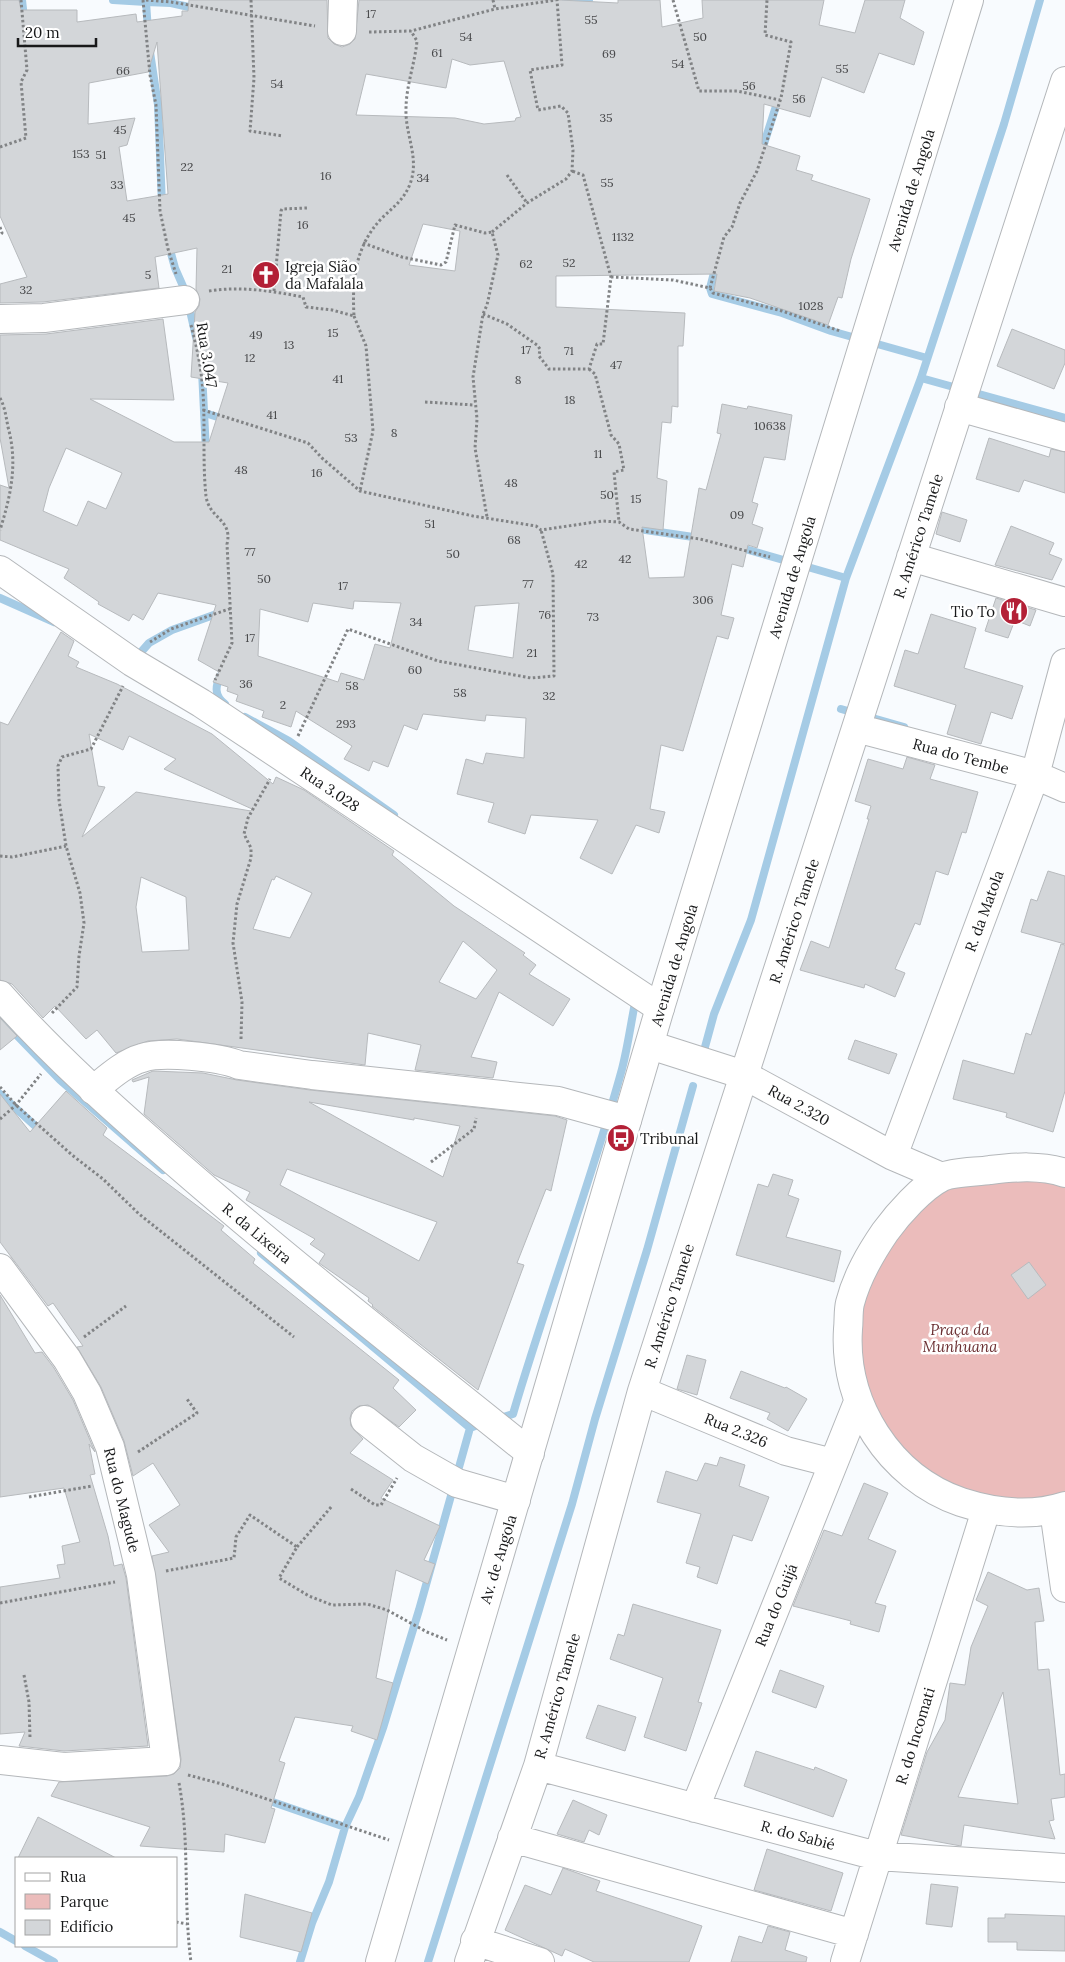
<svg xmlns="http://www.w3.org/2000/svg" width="1065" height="1962" font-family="Lora,serif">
<rect width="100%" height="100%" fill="#f8fbfe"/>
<path fill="#ebbcbb" d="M1017 1173 1065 1181V1498L1021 1506 947 1488 884 1437 854 1352 872 1260 943 1183Z"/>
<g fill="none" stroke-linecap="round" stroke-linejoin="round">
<path stroke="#a5cbe5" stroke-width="8" d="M22 0 24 18
M113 0 146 2 148 31
M145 0 146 2 171 3 198 9
M566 1 589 0
M150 52 158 105 162 205
M761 153 778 100
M169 246 175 268 186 293 196 337
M716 265 710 288 712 294 782 313 831 331 927 358
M202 371 206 452
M921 378 1065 418
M205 413 227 420
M632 528 700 538
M738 547 846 578
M0 598 54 622
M135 659 149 643 172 630 222 612
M221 675C215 686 214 696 225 704
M841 709 904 727
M245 717 289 741 394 815
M0 1018 60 1080 163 1170
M705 1047 714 1014 751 920 846 578 921 378 1004 124 1040 0
M0 1094 43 1133
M261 1253 470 1428
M497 1419 513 1414C547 1298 590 1186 622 1069 628 1046 631 1022 636 998
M264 1799 345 1827
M0 1932 16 1941
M25 1946 54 1962
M300 1962 312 1923 329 1882 345 1827 359 1797 383 1728 419 1610 470 1428 483 1423
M428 1962 572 1504 595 1419 647 1250 693 1086"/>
</g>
<path fill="#d3d6d9" stroke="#b7babd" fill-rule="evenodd" d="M0 0H19L21 10H77V22L136 14 137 22 182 16V11H188L189 0H327L328 38 334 44 342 47 350 44 355 39 359 0H560L618 3V0H660L662 27 703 18 702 0H824L819 25 855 33 865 0H905L900 18 924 32 914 65 879 53 864 93 822 77 810 117 764 104 762 144 800 156 796 170 813 175 811 180 870 199 851 259 842 298 838 297 828 325 750 298 714 291 717 274 556 276V307L685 313 683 346H678V407L672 406 671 423 662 422 657 478 667 481 663 530 642 527 649 578 684 577 699 488 706 490 721 434 717 433 722 404 747 409 748 406 792 415 785 460 764 457 752 502 758 504 752 524 763 528 757 548 748 545 743 567 732 564 721 615 734 618 728 639 717 636 683 751 661 745 650 809 665 812 659 833 636 825 612 874 580 858 598 820 531 815 525 834 488 822 494 803 457 794 466 759 483 764 486 753 524 758 526 718 486 715 485 721 423 714 417 730 404 725 388 767 373 761 369 771 344 759 352 746 296 711 291 727 262 717 264 711 236 701 238 695 227 691 228 687 213 682 219 672 198 660 216 605 158 593 143 620 133 614 129 621 98 604 99 602 64 578 69 569 0 540V485L9 488 0 438V335L46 334 163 319 174 400 90 399 174 442H209L228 383 191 377 195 312 199 306 200 299 196 289 197 248 155 257 159 288 43 302 0 303V284L27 277 0 216ZM157 42 168 194 127 201 119 147 127 145 135 118 88 124 89 83 148 72ZM452 59 470 65 504 61 521 117 516 118 515 121 484 124 455 118 356 115 366 74 446 88ZM423 224 460 231 455 271 409 265ZM66 448 122 473 106 509 88 501 77 526 43 511 49 488ZM354 601 401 603 390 648 375 644 364 680 341 673 338 682 258 656 260 609 308 622 313 603 353 609ZM519 603 513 658 468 650 475 606Z
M1012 329 1065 350V363L1054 389 997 366Z
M989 438 1049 457 1051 449 1065 452V493L1024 480 1019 492 976 479Z
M942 512 967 520 960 542 936 534Z
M1011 526 1054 543 1049 554 1062 559 1052 580 995 565Z
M996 598 1036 610 1030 626 1015 620 1008 638 985 631Z
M931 614 976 628 964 668 1023 686 1012 719 991 712 981 744 947 734 956 705 894 686 905 650 918 654Z
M61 632 74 641 68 656 79 662 76 667 117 684 212 734 273 784 276 777 304 790 394 851 392 855 454 906 525 953 523 955 536 965 529 974 570 999 553 1026 499 992 471 1057 497 1062 493 1078 415 1070 421 1045 368 1033 365 1065 177 1039 148 1041 116 1053 97 1030 86 1039 55 1006 43 1018 12 984 0 980V722L8 725ZM89 734 123 750 129 736 176 759 164 769 252 809 251 811 136 792 82 837 105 787 98 786ZM276 876 312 893 290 938 253 929 272 879 274 880ZM141 877 186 897 189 950 142 952 136 907ZM463 941 497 970 476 999 439 982Z
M907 757 935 765 930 779 978 792 966 833 962 832 948 875 936 871 920 925 915 923 895 969 905 973 895 997 865 984 864 988 800 970 811 941 829 948 869 819H867L871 806 855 801 868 759 903 769Z
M1048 871 1065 876V944L1021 932 1031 899 1037 901Z
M1061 944 1065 945V1091L1053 1132 1006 1117 1007 1113 953 1099 963 1060 1014 1074 1026 1033 1031 1035Z
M0 1018 17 1036 0 1050Z
M855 1040 897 1054 889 1074 848 1059Z
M153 1071 203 1073 237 1080 310 1090 555 1116 567 1120 551 1191 546 1189 517 1263 524 1265 478 1390 372 1306 373 1305 368 1301 369 1298 319 1263 325 1254 310 1244 315 1239 246 1200 250 1192 214 1175 144 1114 149 1077 133 1082 132 1080ZM309 1102 414 1120V1118L460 1126 443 1177ZM287 1169 437 1222 419 1261 280 1185Z
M66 1091 107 1128 103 1135 224 1226 221 1230 255 1259 253 1263 399 1380 393 1388 416 1410 399 1427 368 1405 359 1406 352 1411 350 1418 351 1426 363 1439 350 1453 393 1480 381 1498 440 1526 424 1560 435 1564 428 1584 396 1570 376 1678 393 1683 377 1740 351 1731 353 1726 295 1717 279 1761 285 1763 271 1808 275 1809 265 1843 225 1834 224 1852 140 1846 150 1827 51 1796 59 1782 167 1776 174 1774 180 1768 181 1759 152 1556 169 1552 149 1525 180 1505 153 1463 133 1476 124 1441 101 1387 77 1347 83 1346 53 1303 48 1306 0 1242V1094L30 1132Z
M773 1174 793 1180 788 1195 799 1199 786 1237 841 1251 834 1282 736 1255 758 1184 768 1187Z
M1029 1262 1046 1285 1028 1299 1011 1275Z
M0 1295 35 1353 42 1352 54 1368 73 1400 95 1452 89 1444 95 1474 90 1475 108 1536 114 1566 122 1564 126 1578 148 1746 64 1751 19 1746 25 1732 0 1734V1587L60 1578 57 1565 65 1564 62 1546 80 1542 64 1488 0 1497Z
M687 1355 706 1360 697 1395 677 1389Z
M741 1371 785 1388 786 1387 807 1399 788 1431 767 1419 770 1413 730 1398Z
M720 1457 745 1465 739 1486 769 1497 752 1541 733 1535 717 1584 697 1577 700 1567 686 1563 701 1514 657 1502 666 1471 697 1481 705 1463 717 1466Z
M864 1483 888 1493 868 1539 896 1551 875 1603 886 1606 879 1632 850 1624 851 1621 793 1606 824 1530 842 1536Z
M988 1572 1027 1590 1039 1588 1044 1621 1035 1622 1038 1670 1049 1669 1060 1775 1065 1774V1797L1051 1799 1054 1820 1049 1821 1055 1839 964 1825 961 1846 901 1835 927 1752 945 1720 950 1683 965 1685 971 1647 988 1606 976 1600ZM1003 1692 1018 1804 958 1797Z
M633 1604 721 1630 698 1702 702 1703 686 1751 644 1737 663 1678 610 1659 618 1634 624 1636Z
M780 1670 824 1686 816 1708 772 1692Z
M598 1705 636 1717 625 1751 586 1738Z
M756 1751 814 1770 815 1767 847 1780 833 1817 744 1786Z
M573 1800 607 1815 599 1835 589 1830 584 1842 557 1834Z
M38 1817 116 1858H18Z
M767 1849 843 1873 831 1911 754 1890Z
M563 1868 600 1881 596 1891 702 1926 689 1962H594L565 1949 562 1956 505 1930 525 1885 551 1895Z
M931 1884 958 1887 952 1927 926 1924Z
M245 1894 312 1913 301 1952 240 1937Z
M1005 1914 1065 1916V1951L1017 1950V1942H988V1918H1005Z
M768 1926 790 1932 785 1950 807 1957 806 1962H731L739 1936 762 1943Z"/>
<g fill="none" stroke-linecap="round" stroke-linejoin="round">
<defs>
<path id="minor" d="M342 31 343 0
M0 319 44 318 185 300
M959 407 1065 437
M911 557 1065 602
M0 570 132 662 201 703 660 1008
M856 728 1035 775 1065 788
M650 1045 744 1075 893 1156 942 1177
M93 1090C107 1079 124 1063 142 1058 162 1051 219 1057 239 1065L312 1075 558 1101 627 1120
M893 1156 1035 775 1065 663
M1065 1173C1041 1165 1015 1167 990 1170 977 1172 953 1172 942 1177 922 1187 898 1214 885 1232 870 1254 857 1276 850 1303 848 1311 849 1320 848 1329 843 1404 889 1477 961 1502 995 1513 1031 1517 1065 1506
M0 1268 67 1359 87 1393 110 1447 141 1575 166 1761 64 1767 0 1760
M642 1391 786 1451 833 1463
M365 1420 413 1458 457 1483 516 1500
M1054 1510 1065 1588
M538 1766 877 1856 1065 1868
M695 1808 858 1402
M512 1838 854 1934
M475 1941 540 1962
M469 1962 538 1766 642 1391 1065 81
M845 1962 986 1510"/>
<path id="tertiary" d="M0 995C54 1056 115 1110 177 1164 292 1264 412 1358 530 1453"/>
<path id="secondary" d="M380 1962 660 1008 969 0"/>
</defs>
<use href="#minor" stroke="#b4b7ba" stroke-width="30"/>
<use href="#tertiary" stroke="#b4b7ba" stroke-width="30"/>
<use href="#secondary" stroke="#b4b7ba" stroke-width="30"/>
<path stroke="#818385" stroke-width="3" stroke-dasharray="2.5 2.5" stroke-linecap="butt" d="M143 0 150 75 156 105 160 211 168 249 176 274
M146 0 171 2 315 26
M251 0 254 78 250 131 283 136
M493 0 495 9
M673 0 699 91H737L780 100
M369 32 411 31 495 9 556 0
M0 147 26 138 21 82 27 70 21 0
M507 175 527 203
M0 227 2 233 0 235
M492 232 527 203 566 179 572 171 573 150 568 113 561 106 538 110 530 70 562 65 557 0
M363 243 402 257 441 265 446 262 455 225 485 233 492 232 498 255 487 305 483 314 473 377 477 419 475 448 487 517
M611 277 673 280 710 288 713 293 782 311 840 331
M710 288 724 237 732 227 740 203 757 171 781 98 791 42 765 35 767 0
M209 291C241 286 272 291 303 297L306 307 332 310 354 316C352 280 355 247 381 219 392 208 404 200 410 184 420 158 405 135 406 109 406 86 415 63 417 41L411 31
M274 291 281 211 282 209 307 208
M483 314 507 324 537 345 540 349 539 356 549 369H589L597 344H603L611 277 583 175 572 171
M354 316 366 346 373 431 360 491
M191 325C196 344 200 362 202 381 206 419 202 458 206 496 209 519 233 519 227 544L232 643 215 680
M589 369 595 374 611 435 619 444 624 470 614 472 619 522
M0 398C5 407 6 417 8 427 18 463 11 495 0 530
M425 402 474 405
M203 410 308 443 322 458 360 491 473 516 536 526 541 530 602 521 619 522 629 529 700 539 770 557
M150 642 171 629 232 608
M298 736 348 629 438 661 531 678 554 676 553 574 541 530
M0 856 12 857 66 846
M52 1013 77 987 79 956 84 923 80 893 66 846 59 800 58 766 62 757 91 749 123 686
M241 1039 242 1002 233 943 237 904 251 858V848L244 834 248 818 270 779
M0 1087 16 1105 72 1155 103 1179 139 1214 294 1337
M0 1119 16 1105 41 1074
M431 1162 474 1129 476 1118
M84 1337 126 1306
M138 1452 197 1413 187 1399
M351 1489 375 1505H381L397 1478
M29 1497 92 1486
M297 1547 332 1506
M166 1571 234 1558 236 1537 250 1515 297 1547 279 1578 309 1596 332 1605 367 1604 387 1610 427 1632 447 1640
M0 1603 115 1582
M24 1675 29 1702 30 1738
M188 1775 222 1784 389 1840
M179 1783C190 1843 183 1902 191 1962
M176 1922 187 1924"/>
<use href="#minor" stroke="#fff" stroke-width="28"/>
<use href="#tertiary" stroke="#fff" stroke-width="28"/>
<use href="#secondary" stroke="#fff" stroke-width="28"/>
</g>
<defs>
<symbol id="church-disc" viewBox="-11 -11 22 22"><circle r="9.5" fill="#b32036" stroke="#fff"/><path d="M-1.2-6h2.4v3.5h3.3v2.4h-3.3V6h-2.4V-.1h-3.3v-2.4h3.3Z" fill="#fff"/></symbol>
<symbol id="restaurant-disc" viewBox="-11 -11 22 22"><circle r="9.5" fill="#b32036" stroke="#fff"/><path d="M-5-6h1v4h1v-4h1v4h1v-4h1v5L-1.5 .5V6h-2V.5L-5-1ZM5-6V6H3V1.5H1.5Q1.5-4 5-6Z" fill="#fff"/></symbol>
<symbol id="bus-disc" viewBox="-11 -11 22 22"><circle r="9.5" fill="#b32036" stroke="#fff"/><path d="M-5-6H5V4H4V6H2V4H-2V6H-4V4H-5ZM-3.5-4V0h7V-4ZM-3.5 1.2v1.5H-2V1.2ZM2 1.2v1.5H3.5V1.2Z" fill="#fff"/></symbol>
</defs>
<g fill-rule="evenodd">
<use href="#church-disc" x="250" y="259" width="32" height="32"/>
<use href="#restaurant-disc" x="998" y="595" width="32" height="32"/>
<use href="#bus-disc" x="605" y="1122" width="32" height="32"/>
</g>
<g text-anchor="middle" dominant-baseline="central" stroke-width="5" stroke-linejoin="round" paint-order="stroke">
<g font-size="12" fill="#47484a">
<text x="371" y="13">17</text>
<text x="591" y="19">55</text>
<text x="466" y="36">54</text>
<text x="700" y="36">50</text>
<text x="437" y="52">61</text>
<text x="609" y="53">69</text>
<text x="678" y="63">54</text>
<text x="842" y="68">55</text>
<text x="123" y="70">66</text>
<text x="277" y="83">54</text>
<text x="749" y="85">56</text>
<text x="799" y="98">56</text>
<text x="606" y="117">35</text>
<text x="120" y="129">45</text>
<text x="81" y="153">153</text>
<text x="101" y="154">51</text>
<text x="187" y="166">22</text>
<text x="326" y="175">16</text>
<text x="423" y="177">34</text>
<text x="607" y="182">55</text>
<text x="117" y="184">33</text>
<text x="129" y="217">45</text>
<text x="303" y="224">16</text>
<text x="623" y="236">1132</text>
<text x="569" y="262">52</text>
<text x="526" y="263">62</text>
<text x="227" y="268">21</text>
<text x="148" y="274">5</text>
<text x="26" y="289">32</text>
<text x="811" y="305">1028</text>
<text x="333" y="332">15</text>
<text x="256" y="334">49</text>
<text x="289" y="344">13</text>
<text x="526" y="349">17</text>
<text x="569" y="350">71</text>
<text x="250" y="357">12</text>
<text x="616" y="364">47</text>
<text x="338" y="378">41</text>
<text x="518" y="379">8</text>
<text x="570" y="399">18</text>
<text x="272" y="414">41</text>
<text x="770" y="425">10638</text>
<text x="394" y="432">8</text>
<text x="351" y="437">53</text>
<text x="598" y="453">11</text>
<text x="241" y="469">48</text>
<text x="317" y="472">16</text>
<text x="511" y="482">48</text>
<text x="607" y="494">50</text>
<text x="636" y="498">15</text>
<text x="737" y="514">09</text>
<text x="430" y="523">51</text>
<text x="514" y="539">68</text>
<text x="250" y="551">77</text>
<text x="453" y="553">50</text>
<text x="625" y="558">42</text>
<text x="581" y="563">42</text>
<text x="264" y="578">50</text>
<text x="528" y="583">77</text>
<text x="343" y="585">17</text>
<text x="703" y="599">306</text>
<text x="545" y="614">76</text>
<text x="593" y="616">73</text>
<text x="416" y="621">34</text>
<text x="250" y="637">17</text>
<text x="532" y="652">21</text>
<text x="415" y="669">60</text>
<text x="246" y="683">36</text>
<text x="352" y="685">58</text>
<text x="460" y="692">58</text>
<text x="549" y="695">32</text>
<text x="283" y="704">2</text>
<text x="346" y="723">293</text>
</g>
<g font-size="15" fill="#18191a" stroke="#fff">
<text transform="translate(911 190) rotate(-73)">Avenida de Angola</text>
<text transform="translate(207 355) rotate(81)">Rua 3.047</text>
<text transform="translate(918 536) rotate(-72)">R. Américo Tamele</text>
<text transform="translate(792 577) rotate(-73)">Avenida de Angola</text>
<text transform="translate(961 756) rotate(15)">Rua do Tembe</text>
<text transform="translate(330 789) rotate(34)">Rua 3.028</text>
<text transform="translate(984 911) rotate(-70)">R. da Matola</text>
<text transform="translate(794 921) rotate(-72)">R. Américo Tamele</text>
<text transform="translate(674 965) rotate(-73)">Avenida de Angola</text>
<text transform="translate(799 1105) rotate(29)">Rua 2.320</text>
<text transform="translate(257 1233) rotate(40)">R. da Lixeira</text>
<text transform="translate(669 1306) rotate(-72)">R. Américo Tamele</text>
<text transform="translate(736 1430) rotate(22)">Rua 2.326</text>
<text transform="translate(122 1500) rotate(76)">Rua do Magude</text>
<text transform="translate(498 1559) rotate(-73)">Av. de Angola</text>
<text transform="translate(776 1605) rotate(-68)">Rua do Guijá</text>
<text transform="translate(557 1696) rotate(-74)">R. Américo Tamele</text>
<text transform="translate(915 1736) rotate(-73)">R. do Incomati</text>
<text transform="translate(798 1835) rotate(15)">R. do Sabié</text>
</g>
<g font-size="15" fill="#18191a" stroke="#fff" text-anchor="start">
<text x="285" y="266">Igreja Sião<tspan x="285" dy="17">da Mafalala</tspan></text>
<text x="995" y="611" text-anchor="end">Tio To</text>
<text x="640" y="1138">Tribunal</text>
</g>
<g font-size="15" font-style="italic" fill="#6c3033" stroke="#fff">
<text x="960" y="1329">Praça da<tspan x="960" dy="17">Munhuana</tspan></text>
</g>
</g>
<rect x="15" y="1857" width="162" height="90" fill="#ffffff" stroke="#a3a3a3"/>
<rect x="25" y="1873" width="25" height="8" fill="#ffffff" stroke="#a3a3a3"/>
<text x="60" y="1882" font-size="15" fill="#18191a">Rua</text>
<rect x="25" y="1894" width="25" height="15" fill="#ebbcbb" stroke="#a3a3a3"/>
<text x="60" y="1907" font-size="15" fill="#18191a">Parque</text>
<rect x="25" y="1920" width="25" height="15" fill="#d3d6d9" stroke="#a3a3a3"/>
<text x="60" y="1932" font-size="15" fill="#18191a">Edifício</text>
<path d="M18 38v8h78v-8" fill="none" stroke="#18191a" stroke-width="2.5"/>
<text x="25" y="38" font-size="15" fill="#18191a" stroke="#ffffff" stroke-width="4" paint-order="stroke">20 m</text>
</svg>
